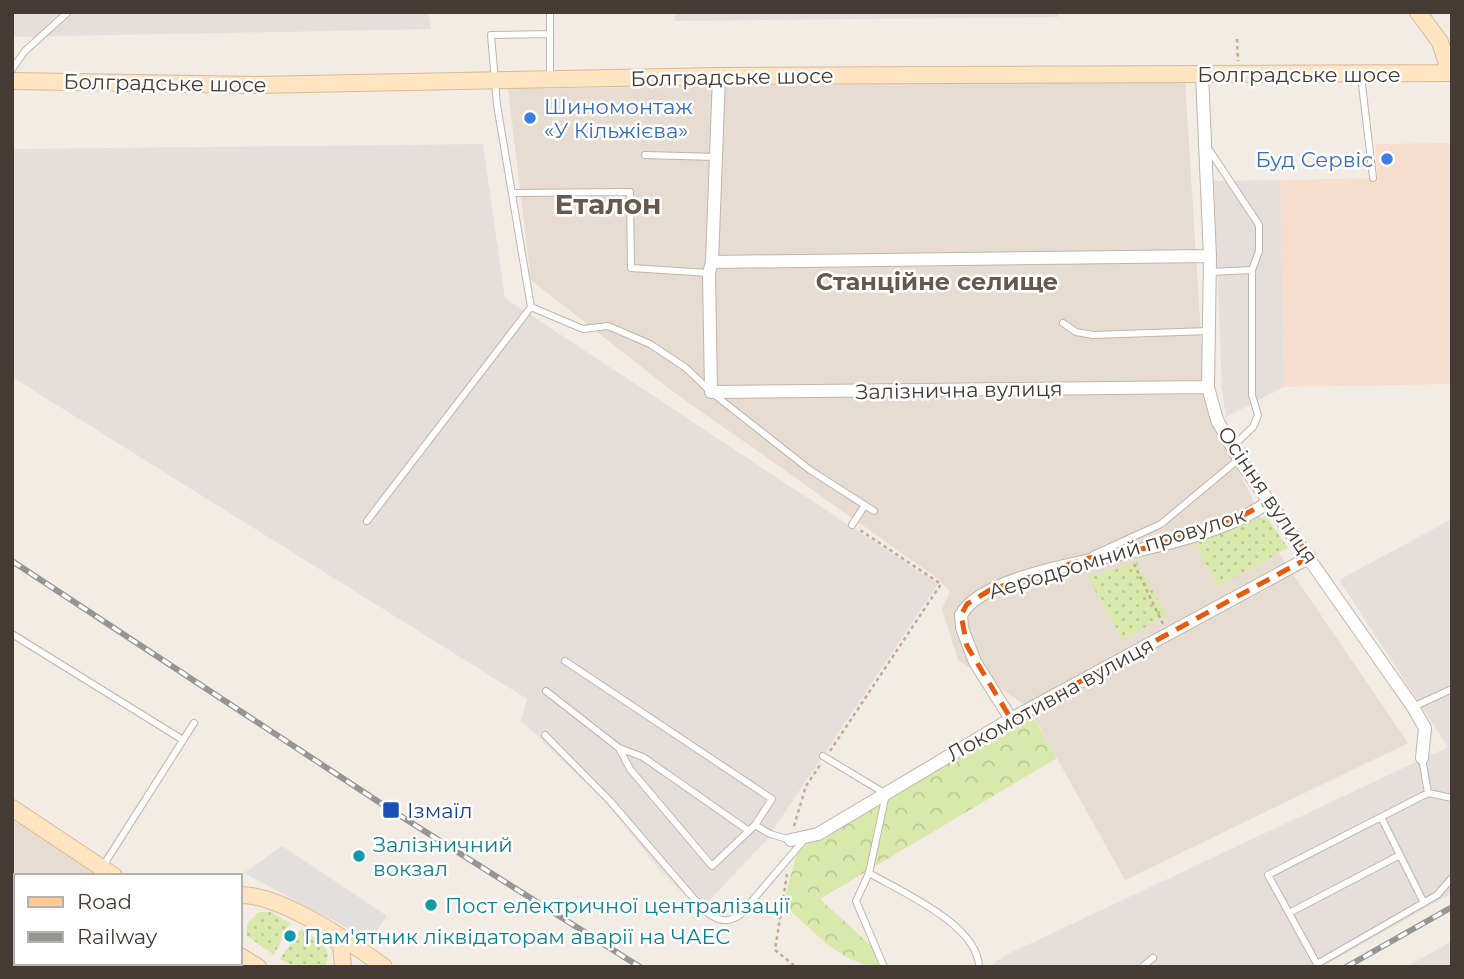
<svg xmlns="http://www.w3.org/2000/svg" width="1464" height="979" font-family="Montserrat,sans-serif">
<defs>
<pattern id="grass-dots" width="8" height="8" patternUnits="userSpaceOnUse" patternTransform="scale(1.75)"><rect width="8" height="8" fill="#d9e9ac"/><path d="M2 2h.1M6 6h.1" fill="none" stroke="#bcc995" stroke-width="1.8" stroke-linecap="round"/></pattern>
<pattern id="forest-crowns" width="20" height="18" patternUnits="userSpaceOnUse" patternTransform="scale(1.75)"><rect width="20" height="18" fill="#d9e9ac"/><path d="M2 6a3 3 0 1 1 6 0M12 15a3 3 0 1 1 6 0" fill="none" stroke="#bcc995"/></pattern>
</defs>
<rect width="100%" height="100%" fill="#f3ece4"/>
<path fill="#e7dcd2" d="M1185 80 1205 399 1276 549 1408 743 1125 880 1029 708 958 660 942 609 950 591 937 578 671 390 531 280 508 89Z
M12 815 112 876H16V963H235L238 967H12Z"/>
<path fill="#f6dece" d="M1452 143V384L1284 387 1280 180 1377 178 1376 144Z"/>
<path fill="#e5deda" d="M12 12H428L431 29 12 37Z
M675 12H1059L1058 17 675 21Z
M483 144 505 298 938 584 765 842 700 910 660 870 603 799 521 721 527 699 12 377V149Z
M1280 180 1284 387 1226 417 1222 390 1214 181Z
M1452 519V893L1322 967H988L1008 954 1448 747 1339 580Z
M1452 941V967H1406Z"/>
<path fill="url(#grass-dots)" d="M1266 516 1288 548 1218 586 1194 542Z
M1136 561 1167 615 1123 640 1088 578Z
M259 912H271L290 923 274 955 247 936V924Z
M301 929C317 939 335 946 325 967H294L280 959Z"/>
<path fill="url(#forest-crowns)" d="M1029 710 1057 758 820 899 880 954 884 967C843 967 812 930 783 904L798 849Z"/>
<path fill="#e3dfdd" d="M282 846 387 916 370 940 244 873Z"/>
<g fill="none" stroke-linecap="round" stroke-linejoin="round">
<defs>
<path id="lane" d="M12 69 25 51 68 12
M1361 76 1373 178
M550 78V12
M1207 151H1210L1259 225V251L1252 270 1210 272
M645 155 716 157
M512 193 630 192 631 268 709 273
M531 307 583 329 608 326 650 344 686 368 711 392 810 470 874 511
M1063 323 1076 332 1093 335 1209 331
M1233 446 1253 427 1258 415 1252 395V270
M367 521 531 307 497 105 491 35 550 34
M852 525 865 505
M1093 555 1161 524 1239 459
M12 634 183 740
M565 661 772 799 755 825 712 866 630 769 619 748
M546 691 619 748 643 757 749 831
M1413 707 1452 689
M545 735 610 801 702 908C714 919 725 925 740 915L804 840
M823 756 886 794 869 873 856 901 884 967
M1422 758 1428 793
M1452 798 1428 793 1268 875 1317 964 1437 895 1452 878
M1381 817 1424 903
M755 825 770 834 791 840
M103 866 194 723
M869 873C902 892 978 925 979 967
M1289 913 1400 855
M1142 967 1153 958"/>
<path id="street" d="M1202 75 1210 256 1208 387 1217 420 1239 459 1413 707 1425 728 1422 758
M719 76 712 262 709 273 711 392 1208 387
M712 262 1210 256
M1011 719 975 662 962 628 961 615C982 575 1101 559 1144 549 1186 539 1236 526 1270 501
M791 840 818 834 1011 719 1310 557"/>
<path id="secondary" d="M1418 12 1440 42 1450 73
M12 81 255 85 719 76 1452 73
M12 808 114 876
M240 895C280 894 351 942 384 967
M332 935 341 946 343 967
M240 956 258 967"/>
<path id="primary" d="M85 967 94 963"/>
</defs>
<use href="#lane" stroke="#c1b4aa" stroke-width="8"/>
<use href="#street" stroke="#c1b4aa" stroke-width="14"/>
<use href="#secondary" stroke="#d7b995" stroke-width="18"/>
<use href="#primary" stroke="#e7a35f" stroke-width="19"/>
<path stroke="#c1aa98" stroke-width="2.5" stroke-dasharray="3.5 3.5" stroke-linecap="butt" d="M1237 39 1238 61
M1134 564 1163 624
M830 751 941 584 860 530
M794 826 806 786 820 765
M787 874 775 950 796 967
M187 963 188 967"/>
<use href="#lane" stroke="#fff" stroke-width="6"/>
<use href="#street" stroke="#fff" stroke-width="12"/>
<use href="#secondary" stroke="#ffe4c2" stroke-width="16"/>
<use href="#primary" stroke="#ffca91" stroke-width="18"/>
<defs>
<path id="rail" d="M12 561 391 810 640 967
M1346 967 1452 907"/>
</defs>
<use href="#rail" stroke="#959595" stroke-width="6"/>
<use href="#rail" stroke="#fff" stroke-width="3.5" stroke-dasharray="10" stroke-linecap="butt"/>
</g>
<path fill="none" stroke="#e8590c" stroke-width="5" stroke-dasharray="14 9" stroke-linejoin="round" d="M1270 501 1310 557 1011 719 967 646 961 615 967 604 990 590 1089 558 1146 548 1232 521Z"/>
<g fill="#3f7fe0" stroke="#fff" stroke-width="2.5">
<circle cx="530" cy="118" r="7"/>
<circle cx="1387" cy="159" r="7"/>
</g>
<rect fill="#1a4fb4" stroke="#fff" stroke-width="2.5" x="382" y="801" width="18" height="18" rx="3.5"/>
<g fill="#0f9aa8" stroke="#fff" stroke-width="2.5">
<circle cx="359" cy="856" r="7"/>
<circle cx="431" cy="905" r="7"/>
<circle cx="290" cy="936" r="7"/>
</g>
<g text-anchor="middle" dominant-baseline="central" stroke-width="5" stroke-linejoin="round" paint-order="stroke">
<g font-size="21" fill="#453b34" stroke="#fff">
<text x="1299" y="74">Болградське шосе</text>
<text transform="translate(732 77) rotate(-1)">Болградське шосе</text>
<text transform="translate(165 83) rotate(1)">Болградське шосе</text>
<text transform="translate(959 390) rotate(-1)">Залізнична вулиця</text>
<text transform="translate(1268 495) rotate(56)">Осіння вулиця</text>
<text transform="translate(1117 553) rotate(-17)">Аеродромний провулок</text>
<text transform="translate(1050 699) rotate(-29)">Локомотивна вулиця</text>
</g>
<g font-size="21" fill="#366cbe" stroke="#fff" text-anchor="start">
<text x="544" y="106">Шиномонтаж<tspan x="544" dy="24">«У Кільжієва»</tspan></text>
<text x="1373" y="159" text-anchor="end">Буд Сервіс</text>
</g>
<g font-size="21" fill="#164399" stroke="#fff" text-anchor="start">
<text x="407" y="810">Ізмаїл</text>
</g>
<g font-size="21" fill="#0d838f" stroke="#fff" text-anchor="start">
<text x="373" y="844">Залізничний<tspan x="373" dy="24">вокзал</tspan></text>
<text x="445" y="905">Пост електричної централізації</text>
<text x="304" y="936">Пам'ятник ліквідаторам аварії на ЧАЕС</text>
</g>
<g font-size="24" font-weight="bold" fill="#68574b" stroke="#fff">
<text x="937" y="281">Станційне селище</text>
</g>
<g font-size="28" font-weight="bold" fill="#68574b" stroke="#fff">
<text x="608" y="204">Еталон</text>
</g>
</g>
<rect width="1464" height="979" fill="none" stroke="#453b34" stroke-width="28"/>
<rect x="14" y="874" width="228" height="91" fill="#ffffff" stroke="#b5b1ae" stroke-width="2"/>
<rect x="28" y="897" width="35" height="10" fill="#ffca91" stroke="#b5b1ae" stroke-width="2"/>
<text x="77" y="909" font-size="21" fill="#453b34">Road</text>
<rect x="28" y="932" width="35" height="10" fill="#959595" stroke="#b5b1ae" stroke-width="2"/>
<text x="77" y="944" font-size="21" fill="#453b34">Railway</text>
</svg>
